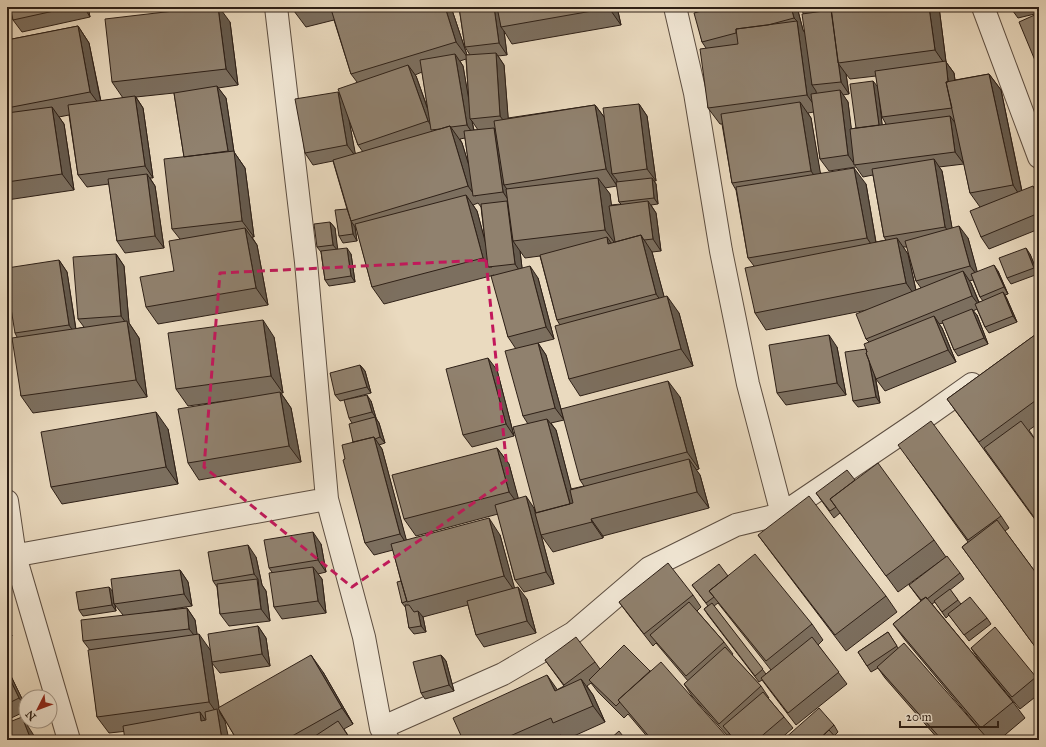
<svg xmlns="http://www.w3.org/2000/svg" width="1046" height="747" font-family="'IM FELL Great Primer',serif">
<rect width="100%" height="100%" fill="#eadabf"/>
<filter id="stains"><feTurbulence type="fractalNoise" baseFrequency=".005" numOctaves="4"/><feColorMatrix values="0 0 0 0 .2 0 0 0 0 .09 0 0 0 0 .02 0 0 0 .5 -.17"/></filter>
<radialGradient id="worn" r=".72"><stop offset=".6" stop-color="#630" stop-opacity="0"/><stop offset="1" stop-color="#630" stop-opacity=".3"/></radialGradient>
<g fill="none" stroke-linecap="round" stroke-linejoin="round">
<defs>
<path id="minor" d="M276 7 306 262 327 499 364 637 381 728 388 740
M675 7 695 93 721 251 748 384 782 514
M983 7 1039 157
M7 501 15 556 69 740
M7 557 327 499
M381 728 503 674 573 633 649 568 736 525 782 514 924 418 972 384"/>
</defs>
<use href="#minor" stroke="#5d4e41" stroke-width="24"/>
<use href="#minor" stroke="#f1e7d5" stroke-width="22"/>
</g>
<path fill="#7c6f5f" stroke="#2e2017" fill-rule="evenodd" d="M10 7H88L90 17 22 32 13 20Z
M110 7H143V8L113 11Z
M146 7H170L147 9Z
M293 7H451L467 55H470L465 47 459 7H617L621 25 512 44 504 31 507 55 498 56 504 65 508 118 595 105 605 118 639 104 647 116 656 181H654L656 184 658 204 651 205 656 213 661 251 652 252 664 297 679 313 693 366 580 396 569 379 560 325 557 320 540 256 525 258 520 251 522 268 538 278 554 339 538 343 546 355 564 420 551 423 556 430 571 489 584 486 580 480 680 397 699 469 696 470 700 475 709 508 603 536V538L553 552 541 535 554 584 524 592 515 580 498 514 416 536 404 519 497 448 509 464 518 499 534 508 535 513H536L528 424 523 416 516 349 508 337 494 275 384 304 372 287 357 230 355 227 357 241 343 243 339 236 347 209 333 161 313 165 305 153 340 96 357 82 351 74 334 20 306 27 294 11ZM466 59 469 102 463 66 460 61ZM422 72 428 109 416 76 415 75ZM349 120 358 145 363 152 355 154ZM472 121 478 130H474ZM465 138 469 166 462 143 460 139ZM617 186 619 202 621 204 611 205 610 194 605 188ZM478 203 481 207 485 241 477 211 473 205Z
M692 7H797L803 30 805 33 804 14 801 10V7H939L946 62 954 73 955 80 989 74 1001 90 1022 191 1039 194V229L989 249 981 237 980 207 970 193 964 164 939 167 942 171 952 228 968 238 977 272 998 271 1008 294 1005 295 1007 299 1017 322 989 333 985 327 977 309 973 311 977 315 988 344 958 356 954 350 943 323 939 324 942 328 956 362 885 391 876 379 875 375 880 403 858 407 853 401 866 349 869 342 866 339 867 310 766 330 755 313 754 266 748 258 736 190 732 183 722 124H720L708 108 706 48 702 42 696 13ZM846 74 850 79 876 76 878 87 856 128 851 129 848 102 843 95 849 94ZM878 91 882 117 886 124 882 125ZM814 112 820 159 829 171 856 167 863 177 873 175 884 237 886 240 876 242 866 184 820 173 811 118 808 113ZM903 247H907L916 281 921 288 916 290 908 254ZM973 280 980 297 983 301 979 302 971 283 969 281Z
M1010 7H1039V13L1018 18Z
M230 22 238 85 218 88 226 98 234 152 245 168 254 237H252L257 245 268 305 158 324 146 307 174 271 180 239 172 229 184 157 174 93 136 97 143 108 153 178H150L155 186 164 248 125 253 117 241 109 184 87 187 78 175 69 115 59 117 64 124 74 190 7 200V40L78 26 89 43 101 101 123 98 112 82Z
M330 222 335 228 337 249 351 254 355 282 329 286 325 280 321 252 317 247Z
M116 254 124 266 129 323 139 338 147 397 33 413 21 396 17 337 15 333 59 260 67 272 76 329 84 327 78 319Z
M1030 254 1038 274 1011 284 1007 278Z
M1039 332V423L1029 430 1039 445V525L947 399Z
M274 337 283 393H281L291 408 301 462 199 480 188 463 232 400 188 406 176 389Z
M837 347 846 395 786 405 777 393Z
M360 365 365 371 371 393 340 401 335 395Z
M497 370 514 436 472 447 463 435Z
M371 401 376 418 379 423 385 443 379 445 382 449 406 540 500 535 514 589 527 599 536 633 484 647 476 635 468 605 423 617 426 632 414 634 409 628 406 608 402 603 401 581 393 550 374 555 365 543 345 459 353 442 352 423 349 418Z
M168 429 178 484 62 504 51 487Z
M907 457 1001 516 1009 528 1005 531 1039 577V652L962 547 968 542Z
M816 493 934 540 946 557 898 592 840 513 834 518Z
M758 535 886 596 897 612 846 651 770 551Z
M321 544 326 572 318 574 322 579 326 613 282 619 274 607 272 572 269 568Z
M256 557 262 585 266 591 270 621 229 626 220 614 217 587 213 581Z
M180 570 188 582 192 606 139 614 187 608 195 620 197 635 210 650 258 626 266 638 270 666 220 673 212 663 219 708 323 672 353 724 344 729 351 740H237L219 710 220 713 225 721 109 733 97 717 90 650 83 641 123 615 115 605 116 611 83 616 79 610 113 592Z
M960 573 964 579 950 590 961 604 987 618 991 624 969 641 949 615 946 618 935 602 932 604 1013 702 1025 718 999 740H939L885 678 878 668 871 672 858 652 888 632 898 648 977 726 905 640 893 624 921 601 909 585Z
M728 576 812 624 823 640 818 645 847 684 796 725 762 680 759 682 708 615 704 609 708 606 692 585ZM718 603 771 670 766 674 714 606Z
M693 595 701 607 697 611 724 642 733 654 732 655 761 686 769 698H768L784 717 793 728 779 740H733L729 734 727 735 692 696 684 684 688 681 656 643 653 646 628 614 619 602Z
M7 627 12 636 7 639Z
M971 648 1036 677 1039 681V694L1020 709 979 660Z
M441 655 446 661 454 691 425 699 421 693Z
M545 660 595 662 600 669 651 671 727 737 729 740H650L628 714 624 718 598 692 591 683 587 686 593 695 605 722 565 740 561 735 550 740H463L564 686Z
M7 668 26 707V711L7 720Z
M834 725 838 732 834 736 783 740Z"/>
<path fill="#655a4d" stroke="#2e2017" d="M84 7H88L90 17Z
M218 7H219L230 22 238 85 226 69Z
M445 7H451L468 58 456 42Z
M494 7H500L501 27 504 31 507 55 499 43Z
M609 7H617L621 25 609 8Z
M791 7H797L803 30 808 38 812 85 816 91 819 112 807 95 797 21 794 18Z
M929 7H939L946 62 954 73 960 120 952 108 946 66 935 50Z
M831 10 838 63 846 74 849 94 841 82Z
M78 26 89 43 102 108 90 92Z
M496 53 504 65 509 128 500 116Z
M455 54 463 66 472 118 470 119 472 121 475 137 467 125Z
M408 65 416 76 435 130H434L428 121Z
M989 74 1001 90 1024 202 1013 185Z
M873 81 878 87 883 132 879 126Z
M217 86 226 98 234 152 245 168 254 237 242 221 235 161 228 151Z
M840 90 848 102 856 165H855L848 155Z
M338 92 346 104 356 157 347 145Z
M135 96 143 108 153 178 145 166Z
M800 102 811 118 823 188 811 171Z
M639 104 647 116 656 181 647 169Z
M595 105 607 121 612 174 617 180V186L606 169Z
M52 107 64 124 74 190 62 174Z
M950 116 959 128 964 164 955 152Z
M450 126 462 143 478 195 475 196 468 186Z
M494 128 502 140 504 185 509 192 511 204 503 192Z
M934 159 942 171 954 239 945 227Z
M854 168 866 184 878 255 867 238Z
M147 174 155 186 164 248 155 236Z
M598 178 610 194 617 246 605 230Z
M652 178 656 184 658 204 654 198Z
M1033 186 1039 194V200Z
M466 195 477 211 492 267H489L483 258Z
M507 201 515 213 513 241 520 251 523 276 515 264Z
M648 201 656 213 661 251 653 239Z
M349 209 351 221 355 227 357 241 353 234Z
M330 222 335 228 338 251 333 245Z
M959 226 968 238 979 278 970 266Z
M245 228 257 245 268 305 256 288Z
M641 235 652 252 668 311 656 294Z
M607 237 619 254 608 244Z
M897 238 908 254 918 300 906 283Z
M347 248 351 254 355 282 351 276Z
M1026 248 1030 254 1038 274 1034 268Z
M116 254 124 266 129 323 139 338 147 397 136 380 128 326 121 316Z
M59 260 67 272 77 337 69 325Z
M994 265 998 271 1008 294 1004 287Z
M530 266 538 278 554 339 546 327Z
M963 271 971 283 981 308 972 296Z
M1003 292 1007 299 1017 322 1013 316Z
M667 296 679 313 693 366 681 349Z
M972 309 977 315 988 344 984 338Z
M934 316 942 328 956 362 948 350Z
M263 320 274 337 283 393 271 376Z
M829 335 837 347 846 395 837 383Z
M538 343 546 355 564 420 555 408Z
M867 349 871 355 880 403 876 397Z
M488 358 497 370 514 436 506 424Z
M360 365 365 371 371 393 367 387Z
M668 381 680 397 699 469 687 452Z
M280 392 291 408 301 462 289 446Z
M367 395 371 401 376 418 372 412Z
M156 412 168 429 178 484 166 467Z
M375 417 379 423 385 443 380 437Z
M547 419 556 430 579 519 571 507Z
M374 437 382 449 408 546 400 534Z
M497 448 509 464 521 508 509 492Z
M689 459 700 475 709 508 697 492Z
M526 496 534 508 554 584 546 572Z
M489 518 500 535 516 593 504 576Z
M591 519 603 536V538L592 522Z
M313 532 321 544 326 572 318 560Z
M248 545 256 557 262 585 266 591 270 621 261 609 258 579 254 574Z
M313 567 322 579 326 613 318 601Z
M180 570 188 582 192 606 184 594Z
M109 587 114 593V604L115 605 116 611 112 605Z
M518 587 527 599 536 633 527 621Z
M187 608 195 620 198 640 189 629Z
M418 611 423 617 426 632 421 626Z
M258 626 266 638 270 666 262 654Z
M7 627 12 636 7 630Z
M199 634 211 651 212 662V663L220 713 225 721 229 740H222L218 715 209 702Z
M311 655 323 672 353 724 342 708Z
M441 655 446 661 454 691 449 685Z
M7 668 26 707V708L19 698 7 673Z
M547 675 559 692 555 691Z
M581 679 593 695 605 722 593 706Z
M200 712 208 724 201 721Z
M22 717 33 734 36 740H31Z"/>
<path fill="#90816e" stroke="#2e2017" d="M10 7H72L13 20Z
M208 7H218L226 69 112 82 105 19Z
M293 7H307L294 11Z
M339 7H445L456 42 351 74 331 9Z
M459 7H494L499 43 465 47Z
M497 7H609V8L501 27Z
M717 7H791L794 18 768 25 736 29V33L702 42 694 13Z
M801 7H821L801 10Z
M831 7H929L935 50 838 63Z
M831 10 841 82 812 85 802 14Z
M1039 13V70L1019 22Z
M797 21 807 95 708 108 700 49 738 44 736 29Z
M78 26 90 92 7 108V40Z
M496 53 500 116 470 119 466 55Z
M455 54 467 125 451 127 450 126 440 129 431 130 420 60Z
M946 61 948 82H946L952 108 882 117 875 71Z
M408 65 428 121 358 145 338 89Z
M989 74 1013 185 970 193 946 82Z
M873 81 879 125 856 128 850 84Z
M217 86 228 151 184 157 174 93Z
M840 90 848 155 820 159 811 94Z
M338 92 347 145 305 153 295 99Z
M135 96 145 166 78 175 68 105Z
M800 102 811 171 732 183 721 114Z
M639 104 647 169 612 174 603 108Z
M595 105 606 169 504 185 494 121Z
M52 107 62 174 7 182V113Z
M950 116 955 152 854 165 850 129Z
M450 126 468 186 351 221 333 160Z
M494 128 503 192 473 196 464 131Z
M234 151 242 221 172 229 164 159Z
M934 159 945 227 884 237 872 169Z
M854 168 867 238 748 258 736 187Z
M147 174 155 236 117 241 108 179Z
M598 178 605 230 513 241 506 189Z
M652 178 654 198 619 202 616 182Z
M1033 186 1039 200V213L981 237 970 211Z
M466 195 483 258 372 287 355 224Z
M507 201 515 264 488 267 481 204Z
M648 201 653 239 644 240 641 235 615 242 609 206Z
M347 209 351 221 353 234 339 236 335 210Z
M330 222 333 245 317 247 314 224Z
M959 226 970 266 916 281 905 241Z
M245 228 256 288 146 307 140 277 174 271 169 241Z
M641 235 656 294 557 320 540 255 607 237 608 244Z
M897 238 906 283 755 313 745 268Z
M347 248 351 276 325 280 321 251Z
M1026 248 1034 268 1007 278 999 258Z
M116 254 121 316 78 319 73 257Z
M59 260 69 325 15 333 7 284V268Z
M994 265 1004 287 980 297 971 274Z
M530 266 546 327 508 337 491 276Z
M963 271 972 296 866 339 856 314Z
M1003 292 1013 316 985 327 975 304Z
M667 296 681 349 569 379 555 326Z
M972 309 984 338 954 350 942 321Z
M934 316 948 350 876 379 866 353 867 352 864 344Z
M263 320 271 376 176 389 168 333Z
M127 321 136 380 21 396 12 338Z
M1039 332V398L979 442 947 399Z
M829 335 837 383 777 393 769 345Z
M538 343 555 408 523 416 505 351Z
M866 349 867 352 866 353 869 361 876 397 853 401 845 352Z
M488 358 506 424 463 435 446 369Z
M360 365 367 387 335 395 330 373Z
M668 381 687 452 580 480 561 409Z
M280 392 289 446 188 463 178 409Z
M367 395 372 412 349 418 344 400Z
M156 412 166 467 51 487 41 432Z
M375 417 380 437 375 439 374 437 353 442 349 424Z
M547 419 570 504 536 513 513 427Z
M931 421 1001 516 968 540 898 445Z
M1021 421 1039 445V524L984 448Z
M374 437 400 534 365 543 343 460 345 459 342 445Z
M497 448 509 492 404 519 392 475Z
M689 459 697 492 591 519 592 522 541 535 535 513 573 503 570 490Z
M878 463 934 540 886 576 830 499Z
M847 470 855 480 830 499 836 507 830 511 816 493Z
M526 496 546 572 515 580 495 505Z
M809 496 886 596 835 635 758 535Z
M489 518 504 576 407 602 391 544Z
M997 520 1039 577V646L1036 648 962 547Z
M313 532 318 560 269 568 264 540Z
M248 545 254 574 213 581 208 552Z
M755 554 812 624 766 661 709 591Z
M947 556 960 573 927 599 926 597 921 600 909 585Z
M668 563 693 595 644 634 619 602Z
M719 564 728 576 709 591 714 597 706 603 692 585Z
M313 567 318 601 274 607 269 573Z
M180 570 184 594 114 604 111 579Z
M257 579 261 609 220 614 217 584Z
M401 581 407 601 402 603 397 582Z
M109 587 112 605 79 610 76 592Z
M518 587 527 621 476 635 467 601Z
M950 589 958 600 942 612 934 601Z
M926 597 1013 702 981 728 893 624Z
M970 597 987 618 964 635 948 614Z
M689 602 724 642 686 676 650 635Z
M712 603 763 669 755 676 704 609Z
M405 605H409L414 612 418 611 421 626 409 628Z
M187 608 189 629 83 641 81 620Z
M258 626 262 654 212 662 208 634Z
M995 627 1036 677 1012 697 971 648Z
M888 632 897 646 867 666 858 652Z
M199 634 209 702 97 717 88 650Z
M576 637 595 662 564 685 545 660Z
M812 637 839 672 788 713 761 678Z
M904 643 987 738 984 740H942L877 667Z
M624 645 650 671 618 700 620 702 616 706 589 680Z
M725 647 761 686 719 724 684 684Z
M311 655 342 708 285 740H237L218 708Z
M441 655 449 685 421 693 413 662Z
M661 662 727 737 723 740H652L618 700Z
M7 673 19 698 7 704Z
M547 675 555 691 581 679 593 706 553 723 551 718 501 740H463L453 718Z
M763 692 784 717 757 740H735L723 726Z
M819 708 834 725 818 740H783Z
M217 709 222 740H125L123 726 200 712 201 721 206 720 205 712Z
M22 717 31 740H7V723Z
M338 721 351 740H309Z
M829 730 838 740H819Z
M619 731 626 740H609Z"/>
<path fill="none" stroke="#c2185b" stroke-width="3" stroke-dasharray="8 5" stroke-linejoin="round" d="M486 260 508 479 352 587 204 467 220 273Z"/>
<rect width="1046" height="747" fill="none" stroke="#eadabf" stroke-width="24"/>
<rect x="8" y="8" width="1030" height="731" fill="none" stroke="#2e2017" stroke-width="2"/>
<rect x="12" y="12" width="1022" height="723" fill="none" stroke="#2e2017"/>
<g transform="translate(38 709) rotate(228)"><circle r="19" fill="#f1e7d5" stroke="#a39789"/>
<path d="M0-3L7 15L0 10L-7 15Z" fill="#8f2418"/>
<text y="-6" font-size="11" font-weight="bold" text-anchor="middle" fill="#2e2017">N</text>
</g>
<path d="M900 721v6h98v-6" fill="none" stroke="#2e2017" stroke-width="2"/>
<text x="906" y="721" font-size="12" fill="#2e2017" stroke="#f1e7d5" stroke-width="3" paint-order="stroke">20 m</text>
<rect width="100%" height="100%" filter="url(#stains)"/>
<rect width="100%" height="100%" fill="url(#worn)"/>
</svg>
